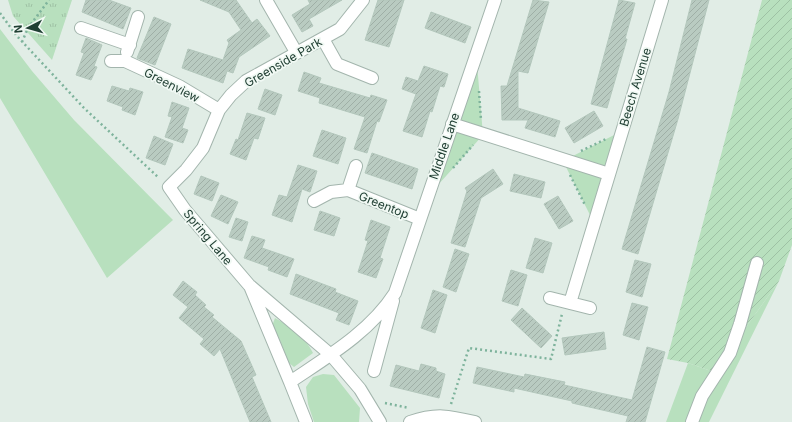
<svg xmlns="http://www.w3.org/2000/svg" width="792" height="422" font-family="Inter,sans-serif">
<defs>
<pattern id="park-tufts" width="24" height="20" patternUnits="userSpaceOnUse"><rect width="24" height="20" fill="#b8e0be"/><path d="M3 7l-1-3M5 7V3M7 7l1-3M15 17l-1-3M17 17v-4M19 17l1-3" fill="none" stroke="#9ec1a4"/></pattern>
<pattern id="garden-furrows" width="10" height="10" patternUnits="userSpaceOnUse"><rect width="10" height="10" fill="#b8e0be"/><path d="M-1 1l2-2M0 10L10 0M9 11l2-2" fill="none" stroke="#9ec1a4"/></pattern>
<pattern id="building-hatch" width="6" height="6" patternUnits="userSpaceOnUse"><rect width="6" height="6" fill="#b9cbc1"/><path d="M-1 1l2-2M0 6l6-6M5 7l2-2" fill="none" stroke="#9fafa6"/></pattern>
</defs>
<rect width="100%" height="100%" fill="#e1ede6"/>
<path fill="#b8e0be" d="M0 29 32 71 74 120 173 220 107 278 0 98Z
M476 52 483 135 428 196Z
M622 131 594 223 563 161Z
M779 281 709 422H666L688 363 714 372Z
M275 318C290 326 306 338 313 353L294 367 289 363 279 338 272 326Z
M323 374 334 375 360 408 359 422H314L308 404 306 387 313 377Z"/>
<path fill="url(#park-tufts)" d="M8 0H72L52 60 13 16Z"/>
<path fill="url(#garden-furrows)" d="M762 0H792V245L779 281 714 372 688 363 667 359Z"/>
<path fill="url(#building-hatch)" stroke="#b3c7bc" d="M86 0H109L131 8 123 29 82 12Z
M200 0H236L252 23 257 19 270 36 239 57 233 73 227 71 223 83 182 68 188 49 223 60 229 43 227 40 241 30 229 12Z
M308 0H342L309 19 313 26 302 32 292 15 310 4Z
M378 0H404L389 47 365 40Z
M533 0 549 2 528 73 518 71V108L560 121 555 137 525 128 528 120H502L501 86H507Z
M619 0 635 3 625 39H627L607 108 591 104Z
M692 0H709L678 119 638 254 622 249 669 92Z
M431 12 471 27 465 43 425 28Z
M154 17 171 24 155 65 137 58Z
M86 38 102 45 94 66 97 67 91 80 76 75 84 53 81 52Z
M424 66 448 74 444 87 440 86 432 112 430 111 422 137 403 131 416 94 402 89 406 77 418 81Z
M304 72 321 78 319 83 370 98 371 95 387 100 379 122 377 121 367 153 354 149 365 117 319 103 320 98 298 91Z
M112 86 129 91 130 88 143 92 135 115 122 110 123 107 107 101Z
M265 89 282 95 275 115 258 109Z
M172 102 189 108 182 128 188 130 183 143 165 137 172 117 168 116Z
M594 111 603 126 574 143 565 128Z
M247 113 265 118 258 139 254 138 246 160 230 154 236 139 238 140Z
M322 130 346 138 338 164 313 156Z
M154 136 173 144 165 165 146 158Z
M372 153 418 169 412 189 365 173Z
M298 165 317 171 310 192 302 189 292 222 272 215 279 195 287 197Z
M493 169 503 184 481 198 465 247 451 243 467 191 465 188Z
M514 174 545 182 541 198 510 191Z
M201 176 219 183 212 201 194 194Z
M221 195 238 202 228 224 211 216Z
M558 196 573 221 559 229 544 204Z
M320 211 340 218 334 236 314 230Z
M236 218 248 222 242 241 229 237Z
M371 220 390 227 380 258 383 259 376 278 358 272 368 241 365 240Z
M252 236 265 240 262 248 294 259 287 277 268 270 269 267 244 258Z
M535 238 552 243 543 273 526 268Z
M455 249 469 254 456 292 443 287Z
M635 260 651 264 642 297 626 292Z
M511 270 527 275 518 306 502 301Z
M296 274 336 289 335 292 358 301 349 325 336 320 339 313 290 294Z
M183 281 197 292 195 295 206 305 204 307 214 315 212 317 241 341 256 375 252 377 271 422H250L220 349 214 356 200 344 204 339 179 318 188 307 173 295Z
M433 290 447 295 435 333 421 328Z
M632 303 648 307 639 340 623 335Z
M522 308 552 336 541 348 511 320Z
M604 332 606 349 565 355 562 338Z
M647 347 665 352 645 422H626L628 416 572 403V401L514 388V392L473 383 477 367 524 377 525 374 565 382 564 385 632 400Z
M421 364 436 368V371L445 374 439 398 390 386 396 365 419 371Z"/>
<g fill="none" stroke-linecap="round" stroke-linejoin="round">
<defs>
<path id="minor" d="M266 0 296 52
M363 0 340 29 246 81 231 95 219 110 203 148 186 170 169 187 185 210 249 285 331 355 360 389 380 422
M81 28 130 45
M323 39 337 64 372 78
M127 52 138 17
M111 61H125L179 86 219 110
M452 124 609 174
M348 190 356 166
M314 201 331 192 348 190 420 219
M250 286 290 382
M550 298 590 308
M570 303 662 0
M374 371 393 301
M306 422 290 382C327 357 370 332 395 293L495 0
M410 422C436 413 449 416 475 422
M692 422 702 396 730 353 740 324 757 263"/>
</defs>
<use href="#minor" stroke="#a3b5ad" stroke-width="14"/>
<path stroke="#7eb39c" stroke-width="2.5" stroke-dasharray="2 3" stroke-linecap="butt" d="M0 13 16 35 84 108 159 178
M22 42 28 28 49 0
M479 91 481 120
M581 151 606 139
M453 168 473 145
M570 175 585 205
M385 403 409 408
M451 404 469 348 551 359 562 314"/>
<use href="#minor" stroke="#fff" stroke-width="12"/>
</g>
<g text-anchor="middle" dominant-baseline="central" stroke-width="3.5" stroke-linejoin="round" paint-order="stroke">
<g font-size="12" fill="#203f33" stroke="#f1f9f4">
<text transform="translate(283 62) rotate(-30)">Greenside Park</text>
<text transform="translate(172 85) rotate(27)">Greenview</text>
<text transform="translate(635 87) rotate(-73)">Beech Avenue</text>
<text transform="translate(444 146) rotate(-71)">Middle Lane</text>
<text transform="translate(384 205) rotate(22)">Greentop</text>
<text transform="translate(208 237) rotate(50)">Spring Lane</text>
</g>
</g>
<g transform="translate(28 28) rotate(264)" stroke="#f1f9f4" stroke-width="3" paint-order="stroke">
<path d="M0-3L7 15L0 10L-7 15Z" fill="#203f33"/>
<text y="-6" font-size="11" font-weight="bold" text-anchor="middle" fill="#203f33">N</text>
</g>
</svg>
